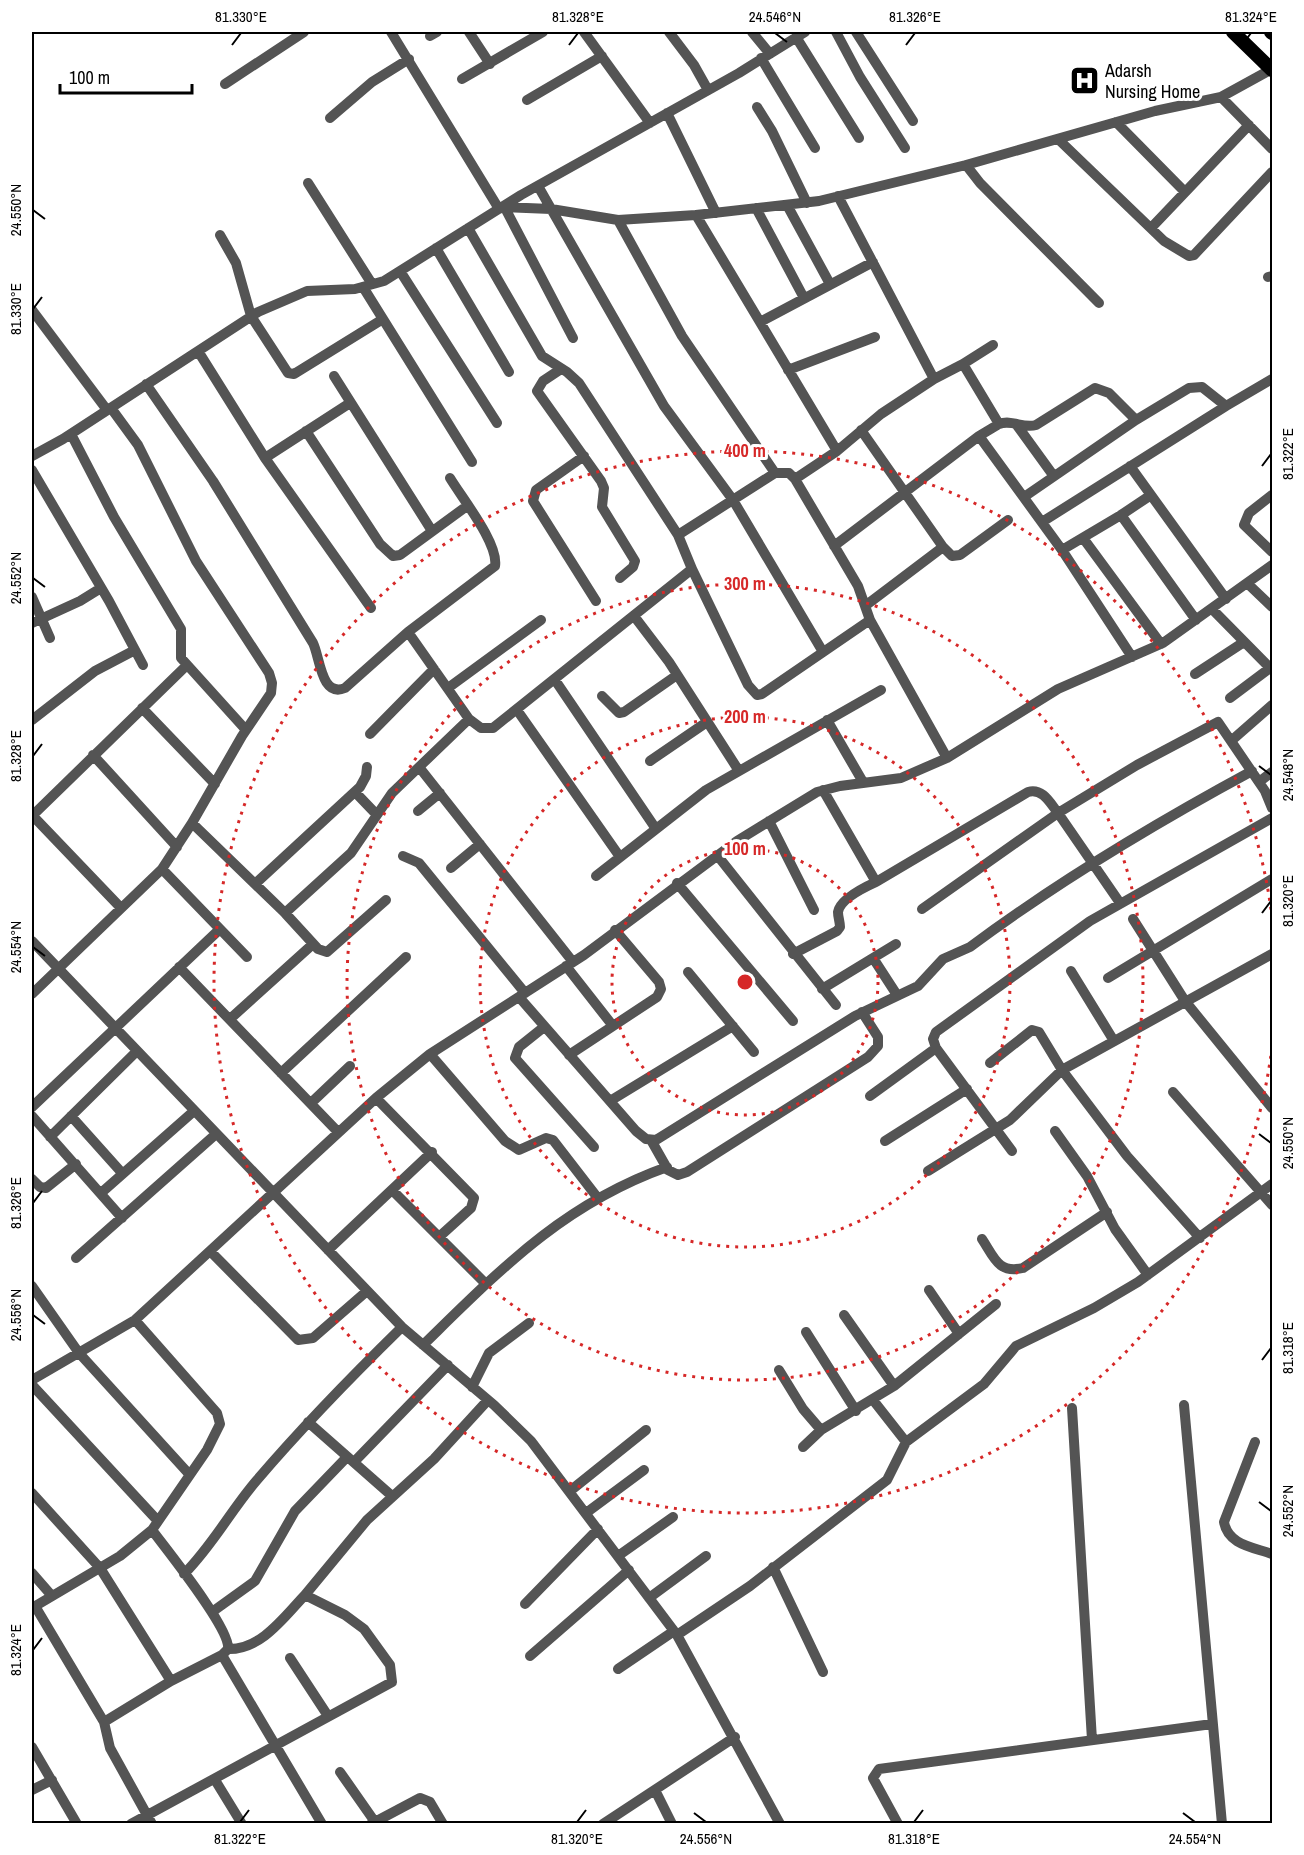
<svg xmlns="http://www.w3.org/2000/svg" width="1304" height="1855" font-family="'Archivo Narrow',sans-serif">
<rect width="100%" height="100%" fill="#fff"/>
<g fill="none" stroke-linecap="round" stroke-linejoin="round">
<path stroke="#545454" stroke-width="10" d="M391 32 499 209
M469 32 490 64
M584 32 650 123
M669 32 694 65 708 90
M752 32 770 54
M836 32 860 77 905 148
M856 32 913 121
M430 36 437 32
M796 37 859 138
M761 58 815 148
M462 79 543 32
M225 84 304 32
M1221 97 1272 149
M527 100 602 56
M757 107 772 131 807 203
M667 113 716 213
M330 118 372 82 409 59
M1116 122 1185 192
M1058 139 1164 241 1189 256 1194 255 1272 172
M308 183 372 284
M538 186 664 406 733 500 823 652
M838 196 934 379 963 364 999 424 979 436 1062 550 1121 515 1196 620
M787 205 830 284
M501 207 551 209 618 220 682 336 775 473
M505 208 573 338
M756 208 804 298
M618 220 696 215
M468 228 542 356 567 372 579 383 678 535
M1151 228 1249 125
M220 235 236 263 251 316 288 373 294 374 383 319
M436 248 509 372
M400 271 497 423
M1268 277 1272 276
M363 287 472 462
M1099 303 980 183 966 165 1155 111 1221 97 1272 69
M32 310 107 410
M760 322 873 262
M198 351 265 458 371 608
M963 364 993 345
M561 369 543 381 537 391 601 481 604 488 602 507 635 561 633 567 620 578
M788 370 875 337
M334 376 432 531
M146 384 213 481 313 643C320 657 321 698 345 688L408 632 469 719
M999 424C1012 419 1023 429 1036 425L1095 388 1109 393 1136 420 1189 388 1202 387 1226 406 1272 379
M1016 424 1053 475
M861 430 943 547 865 606
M306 431 380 544 393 556 400 555 467 506
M71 434 114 517 181 629V658L246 730
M837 451 881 414 934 379
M32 456 63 439 258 312 307 291 355 289 384 281 521 195 739 73 805 32
M584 456 536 490 533 501 596 601
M265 458 350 403
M1130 466 1226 599
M32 470 109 601 143 665
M795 479 858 586 870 620 947 758
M1272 495 1249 513 1244 525 1272 552
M1024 497 1136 420
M1121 515 1151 495
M1042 522 1226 406
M1083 538 1161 644
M834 546 979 436
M943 547 952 556 960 555 1008 520
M1062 550 1132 657
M692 569 748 685 757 695 762 694 870 620
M1248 584 1272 607
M32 597 50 638
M1212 609 1272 670
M634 616 669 662 739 771
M32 623 80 601 101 588
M408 632 495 566C499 544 462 498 450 478
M1195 674 1244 642
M555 680 656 829
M448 688 541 620
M602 696 619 713 624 712 677 675
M1230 698 1270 668
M142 708 215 784
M517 710 620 857
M32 720 95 671 135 650
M827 720 863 782
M370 734 434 669
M1231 741 1272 705
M93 755 177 847
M650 761 707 722
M1259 782 1272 772
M355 792 377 815
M418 811 440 793
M32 815 121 908
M32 816 186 666
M769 821 814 910
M192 823 285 913 351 853 392 793 419 767
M717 855 836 1005
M403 856 419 863 525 993
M451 868 480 844
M162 869 247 957
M596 876 706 790 881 690
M876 882 1028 792C1043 788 1050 803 1058 813L1137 765 1218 722 1265 791 1272 808
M677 883 793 1021
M255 884 360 787 366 776 367 767
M922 909 1058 813 1120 903
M285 913 318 949 327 952 386 900
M1133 919 1185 1001 1272 1108
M32 941 402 1327 494 1405 531 1441 677 1635 780 1824
M793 954 837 931 840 927C840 922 838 917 838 912 840 899 865 887 876 882L823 790
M873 958 897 995
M573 962 419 767 469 719 481 728H493L692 569 678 535 775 473H789L795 479 837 451 696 215 819 201 966 165
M566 966 613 1026
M179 967 338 1132
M1071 971 1114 1041
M688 972 754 1052
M1108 978 1272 879
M822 989 896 944
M32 994 162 869 192 823 242 736 271 693 272 683 269 673 196 561 138 445 111 408
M519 997 636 1131 646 1139 656 1140 855 1016 918 986 943 959 970 947C1060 880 1154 824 1252 771
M230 1019 313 944
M544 1027 519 1047 515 1058 594 1147
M430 1054 505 1141 519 1150 546 1138 553 1140 597 1197
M569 1055 657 997 661 989 659 982 615 930
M990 1063 1032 1030 1039 1032 1062 1070 1127 1156 1200 1238
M281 1073 406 957
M1173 1092 1272 1205
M870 1096 936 1048
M376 1098 474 1198 471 1208 439 1237
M610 1101 733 1026
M311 1103 350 1066
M32 1107 220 929
M32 1116 122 1218
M71 1116 122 1173
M1055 1131 1087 1176 1115 1229 1148 1275
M50 1137 137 1051
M651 1140 668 1170 678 1175 687 1172 868 1057 878 1046V1037L862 1012
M885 1141 967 1089
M1012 1151 936 1048 933 1039 936 1032 1090 921 1272 818
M928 1171 1010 1120 1062 1070 1272 954
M32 1179 40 1187 46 1188 76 1164
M392 1190 486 1284
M101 1193 194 1111
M982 1239C994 1257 998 1274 1023 1268L1107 1212
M328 1250 432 1152
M210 1251 298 1340 313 1338 367 1291
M76 1258 216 1134
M32 1286 79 1353 189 1474
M929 1290 959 1334
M844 1315 894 1386
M806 1332 856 1411
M423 1345C500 1270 563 1204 667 1167
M779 1370 803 1409 821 1430
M32 1380 135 1320 376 1098 430 1054 584 955 737 841 817 792 840 786 901 778 947 758 1058 689 1163 643 1272 565
M32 1385 157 1520
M472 1387 489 1353 529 1323
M873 1400 906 1442
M1184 1405 1222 1824
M1072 1408 1092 1740
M308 1422 392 1496
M1255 1442 1224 1522C1228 1545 1253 1547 1272 1554
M803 1447 821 1430 894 1386 996 1304
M354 1462 448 1365
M570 1491 646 1430
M32 1493 100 1568 171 1681
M586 1513 644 1470
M618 1556 673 1517
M773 1567 823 1672
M32 1573 52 1596
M184 1574C213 1545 231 1510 257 1480 303 1426 352 1376 402 1327
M649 1598 706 1556
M525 1604 598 1529
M35 1606 104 1722 110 1748 152 1824
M32 1608 120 1556 152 1530 207 1450 220 1424 217 1413 135 1320
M212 1612 255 1581 295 1511 347 1457
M677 1635 750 1586 887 1480 906 1442 984 1384 1016 1346 1094 1308 1138 1282 1272 1184
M228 1649C261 1650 284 1617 305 1595
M222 1655 322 1824
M530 1656 629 1570
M290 1658 328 1716
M618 1669 674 1631
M104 1722 171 1681 222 1655 228 1649C231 1629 166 1549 152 1530
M32 1747 77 1824
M340 1772 375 1822
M215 1780 242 1824
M32 1790 52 1780
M655 1790 672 1824
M131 1824 392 1682 390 1665 364 1629 345 1615 305 1595 367 1520 434 1459 488 1400
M371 1824 420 1798 430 1802 443 1824
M603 1824 735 1737
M898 1824 873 1778 879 1769 1212 1724"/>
<path stroke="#000" stroke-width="14" d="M1233 32 1272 70
M1271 32 1272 33"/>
</g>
<path fill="none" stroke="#000" stroke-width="2" d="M775 33 787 42M232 45 241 33M569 45 578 33M906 45 915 33M1242 45 1251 33M33 210 45 219M33 309 42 297M1262 466 1271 454M33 578 45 587M33 756 42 744M1259 766 1271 775M1262 913 1271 901M33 947 45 956M1259 1134 1271 1143M33 1203 42 1191M33 1315 45 1324M1262 1360 1271 1348M1259 1502 1271 1511M33 1650 42 1638M694 1813 706 1822M1183 1813 1195 1822M240 1822 249 1810M577 1822 586 1810M914 1822 923 1810"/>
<g fill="none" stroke="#d62828" stroke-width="3" stroke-dasharray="3 6">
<circle cx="745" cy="982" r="133"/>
<circle cx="745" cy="982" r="265"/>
<circle cx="745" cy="982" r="398"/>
<path d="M1272 1047A531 531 0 1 1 1272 917"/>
</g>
<defs>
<symbol id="hospital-square" viewBox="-11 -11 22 22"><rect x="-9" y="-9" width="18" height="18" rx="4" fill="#000" stroke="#fff"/><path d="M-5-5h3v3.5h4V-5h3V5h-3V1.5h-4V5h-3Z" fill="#fff"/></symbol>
</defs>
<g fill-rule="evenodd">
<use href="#hospital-square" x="1068" y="64" width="33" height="33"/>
</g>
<g text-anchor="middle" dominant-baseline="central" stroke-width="6" stroke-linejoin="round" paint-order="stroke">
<g font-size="18" fill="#000" stroke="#fff" text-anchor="start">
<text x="1105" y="70">Adarsh<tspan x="1105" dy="21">Nursing Home</tspan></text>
</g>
</g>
<circle cx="745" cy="982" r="9" fill="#d62828" stroke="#fff" stroke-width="3"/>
<g font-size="18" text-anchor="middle" font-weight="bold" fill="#d62828" stroke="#fff" stroke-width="6" stroke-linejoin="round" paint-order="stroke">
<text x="745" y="457">400 m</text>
<text x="745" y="590">300 m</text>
<text x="745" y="723">200 m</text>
<text x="745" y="855">100 m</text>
</g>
<rect width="1304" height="1855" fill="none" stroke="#ffffff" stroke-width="66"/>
<path d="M60 84v9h132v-9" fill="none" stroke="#000000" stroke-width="3"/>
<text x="69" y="84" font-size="18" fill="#000000" stroke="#ffffff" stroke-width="4.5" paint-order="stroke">100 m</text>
<rect x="33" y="33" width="1238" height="1789" fill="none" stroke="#000" stroke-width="2"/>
<g font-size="15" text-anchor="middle" fill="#000">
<text x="241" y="22">81.330°E</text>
<text x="578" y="22">81.328°E</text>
<text x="775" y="22">24.546°N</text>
<text x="915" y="22">81.326°E</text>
<text x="1251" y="22">81.324°E</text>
<text transform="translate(16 210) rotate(-90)" y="5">24.550°N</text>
<text transform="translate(16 309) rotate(-90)" y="5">81.330°E</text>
<text transform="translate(1288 454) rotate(-90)" y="5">81.322°E</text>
<text transform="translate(16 578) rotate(-90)" y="5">24.552°N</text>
<text transform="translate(16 756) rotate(-90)" y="5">81.328°E</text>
<text transform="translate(1288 775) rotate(-90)" y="5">24.548°N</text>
<text transform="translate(1288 901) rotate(-90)" y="5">81.320°E</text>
<text transform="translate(16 947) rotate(-90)" y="5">24.554°N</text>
<text transform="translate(1288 1143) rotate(-90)" y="5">24.550°N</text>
<text transform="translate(16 1203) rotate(-90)" y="5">81.326°E</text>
<text transform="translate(16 1315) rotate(-90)" y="5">24.556°N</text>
<text transform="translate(1288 1348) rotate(-90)" y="5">81.318°E</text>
<text transform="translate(1288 1511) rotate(-90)" y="5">24.552°N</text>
<text transform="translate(16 1650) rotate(-90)" y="5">81.324°E</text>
<text x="240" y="1844">81.322°E</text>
<text x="577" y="1844">81.320°E</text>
<text x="706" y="1844">24.556°N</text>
<text x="914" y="1844">81.318°E</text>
<text x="1195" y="1844">24.554°N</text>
</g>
</svg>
